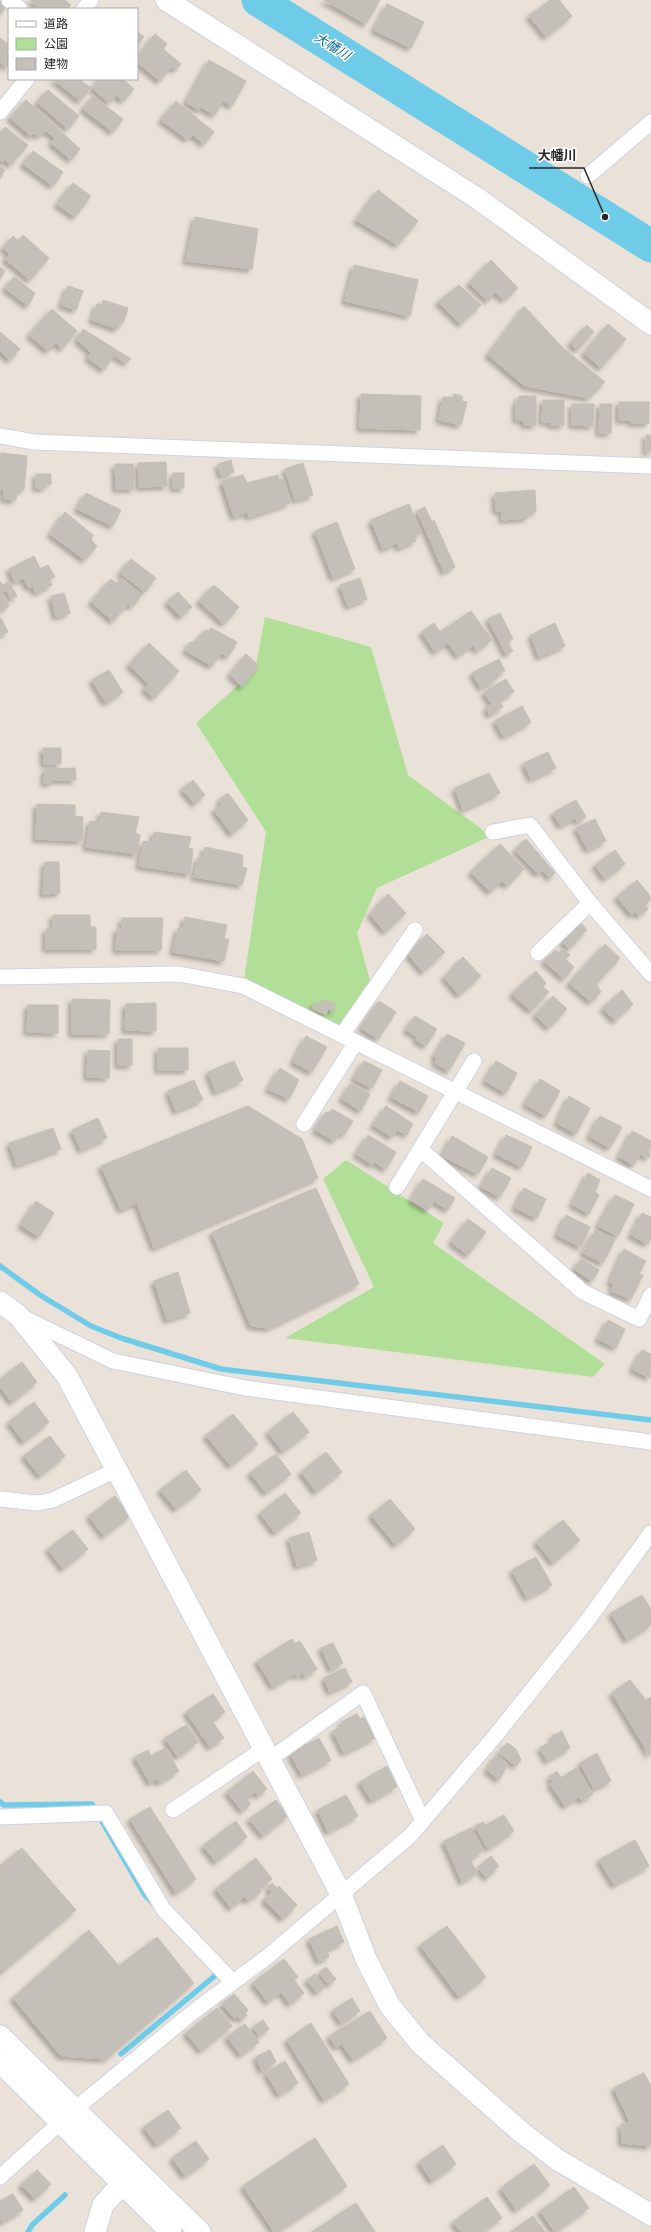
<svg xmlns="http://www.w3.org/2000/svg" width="651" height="2232" font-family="'Alegreya Sans','Noto Sans JP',sans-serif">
<defs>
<filter id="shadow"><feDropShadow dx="-3.5" dy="3.5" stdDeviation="2" flood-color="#0004"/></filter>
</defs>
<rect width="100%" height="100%" fill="#eae2d9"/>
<path fill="#b2df97" d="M265 617 371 647 408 775 491 836 377 888 357 933 371 984 348 1028 243 986 266 832 196 723 255 670Z
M346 1160 444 1223 433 1243 605 1364 593 1377 285 1338 374 1287 323 1179Z"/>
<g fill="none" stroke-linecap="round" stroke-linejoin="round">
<path stroke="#6fcce9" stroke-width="5.5" d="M0 1266 40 1295 91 1326 121 1338 221 1369 651 1420
M0 1802 4 1805 92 1804 145 1895 153 1903
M121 2054 217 1974 214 1970
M28 2232 32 2225 65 2195"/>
<path stroke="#6fcce9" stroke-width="33" d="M258 0 651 246"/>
</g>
<path fill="#c5bfb9" stroke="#c4beb3" filter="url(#shadow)" d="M0 0 7 6 0 14Z
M30 0H65L71 5 67 9H40Z
M324 0H380L366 24Z
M550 0H559L572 16 546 37 529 16Z
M387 4 424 22 411 48 374 30Z
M137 31 144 37 137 45Z
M155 34 167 44 163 49 181 64 175 70 171 67 160 81 137 62V57Z
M0 38 9 45 8 68 0 62Z
M209 60 246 81 232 106 223 101 215 115 201 107 199 110 186 102Z
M53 79H79L91 88 80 101Z
M97 79H123L134 89 123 101 116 95 109 103 92 88 98 81Z
M48 90 79 116 68 129 37 102Z
M93 96 123 119 113 132 83 109Z
M26 100 80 149 71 160 51 143 55 138 46 131 38 136 34 133 31 136 10 118Z
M176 101 214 132 204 144 193 135 187 139 161 120Z
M5 127 28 145 11 165 5 160 3 162 0 160V133Z
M33 151 63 172 53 186 23 164Z
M0 167 5 170 0 178Z
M73 183 91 196 75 217 57 204Z
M378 190 418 221 398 245 356 220Z
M195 217 258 229 252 269 186 261Z
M23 235 49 258 30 280 5 259 10 254 3 248 13 236 18 241Z
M491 260 518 288 504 300 495 292 488 301 469 283Z
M354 265 418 280 410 316 345 301Z
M0 267 5 271 0 278Z
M14 277 35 293 28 306 5 288Z
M459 285 481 305 461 324 438 302Z
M68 286 83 291 76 310 61 305Z
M103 300 128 308 123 323 120 322 118 329 92 320 97 304 102 306Z
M524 306 563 348 605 382 589 398 525 386 488 355Z
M52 309 77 331 62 349 56 343 48 351 29 335Z
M608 324 626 339 601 368 584 353Z
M587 325 594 332 577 350 570 343Z
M83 329 131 359 126 363 114 355 104 370 88 358 91 352 77 340Z
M0 332 20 349 10 360 0 351Z
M361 394 421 396 420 430 360 428Z
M454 394 462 396V401L467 402 461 425 439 420 443 397 453 398Z
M519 396H536V425H524V420H516V401H519Z
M543 400H564V425H551V422H542Z
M619 402H649V423H631V420H619Z
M572 404H594L593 426 572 425Z
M600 404H612L611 433H599Z
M646 435H651V452H646Z
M1 453 27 456 24 490H17L16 500 4 499V490H0Z
M231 460 234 472 221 476 218 464Z
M166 462 167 486 139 487 138 463Z
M303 463 313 495 295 500 285 469Z
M115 464H133L134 489H116Z
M173 473H184V488H173Z
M36 474H51V484H45L46 488H36Z
M243 475 247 483 278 475 279 480 283 479 290 503 249 517 247 512 234 517 222 481Z
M535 490 536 512H528V518L502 520V511H496L495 493Z
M86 493 121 510 113 526 77 509Z
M409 504 421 533 414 536 416 541 399 548 397 543 383 549 371 520Z
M425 507 432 522 434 520 455 567 444 572 417 511Z
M65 512 93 535 91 540 97 546 85 560 50 534Z
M337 522 355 569 333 578 315 531Z
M34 556 40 569 48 565 55 577 49 579 52 585 36 593 33 586 29 588 23 578 15 582 9 569Z
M131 559 156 578 145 592 120 573Z
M122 578 142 595 132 607 128 604 113 621 91 602 111 579 117 584Z
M360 578 367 599 348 606 340 585Z
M0 581 2 585 9 582 17 596 11 599 7 590 2 592 9 606 0 611Z
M214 585 239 607 224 624 199 601Z
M178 592 192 607 181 617 167 602Z
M64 593 70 613 56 617 51 596Z
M471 611 492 640 477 651 473 645 458 656 448 643 435 652 422 632 434 623 440 632Z
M500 613 513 639 507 642 513 651 506 654 488 619Z
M1 618 8 632 0 636V619Z
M555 623 565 646 539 657 531 635Z
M211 628 237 642 228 657 221 653 212 666 186 651 190 642 195 643 205 630 209 631Z
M149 643 179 671 154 698 144 689 149 684 129 665Z
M246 654 259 666 242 687 230 674Z
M499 659 505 671 496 675 498 678 481 688 472 673Z
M109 670 123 692 106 703 92 680Z
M506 679 514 692 499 701 503 707 490 715 486 708 492 704 484 692Z
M522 706 531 722 504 737 495 721Z
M43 748H61V764H44Z
M548 752 556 768 531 779 524 763Z
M75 768 76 780H52L51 783H44L45 769Z
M489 773 500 793 463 810 455 788Z
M193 780 205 795 195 804 182 789Z
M228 793 248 820 232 834 214 810 222 804 219 800Z
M576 800 586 817 577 822 575 818 561 826 553 813Z
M37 804 75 805V816L83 817 82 841 36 839Z
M101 812 139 817 135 833 140 835 137 854 86 847 90 821 100 822Z
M595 819 606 841 588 850 576 828Z
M154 832 191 837 188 848 193 849 190 874 139 866 143 841 153 842Z
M526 839 555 873 550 878 543 870 538 874 515 850Z
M500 844 524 869 507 886 502 881 490 892 471 872Z
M205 847 243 855 242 867 247 868 242 885 194 877 198 858 203 856Z
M615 850 625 864 605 879 595 865Z
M45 862H59L60 893 43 894Z
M637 880 651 897V899L645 905 648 909 639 916 635 912 632 915 617 897Z
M388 894 406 913 385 932 370 914Z
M53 915H90V927H96V949H46V929H53Z
M185 917 227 925 224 939H229L224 961 173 952 178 928 183 929Z
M122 918H163L161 950H116L117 929H122Z
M581 923 587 930 569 949 562 942Z
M427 934 445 952 423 972 408 954Z
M605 944 620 958 596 984 601 992 591 1002 569 983Z
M563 949 570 955 565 959 574 967 564 979 544 961 556 950 559 953Z
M463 957 481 976 459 995 444 977Z
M536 971 546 983 543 987 549 992 531 1011 512 994Z
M622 990 633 1004 615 1021 603 1008Z
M553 996 567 1009 549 1028 535 1015Z
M72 999 110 1000 109 1034H72Z
M324 1000 336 1004 333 1012 328 1009 326 1015 312 1009 315 1002 321 1005Z
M379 1001 396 1012 378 1039 361 1028Z
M156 1003V1031L125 1030 126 1004Z
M28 1005H58V1033L27 1032Z
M415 1016 437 1029 426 1046 416 1040 418 1037 406 1030Z
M447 1034 465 1043 449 1071 435 1063 437 1059 434 1057Z
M306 1036 327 1047 312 1072 293 1062Z
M118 1039H132V1065H118Z
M158 1048H188V1070H158Z
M88 1050 110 1051 109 1078 87 1077Z
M234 1061 243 1080 216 1092 208 1072Z
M364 1061 382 1070 372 1088 354 1079Z
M496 1061 517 1073 506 1093 485 1081Z
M280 1068 299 1080 289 1099 268 1089Z
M540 1079 560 1091 546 1116 525 1104Z
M194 1080 203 1100 176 1111 168 1091Z
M400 1081 428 1096 419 1112 391 1097Z
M350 1084 370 1094 361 1111 342 1099Z
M569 1096 590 1108 576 1134 557 1123Z
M248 1106 302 1139 318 1178 154 1248 137 1203 121 1210 101 1166Z
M386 1106 413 1124 407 1135 397 1130 392 1137 373 1125Z
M332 1109 353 1121 344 1135 340 1133 335 1141 315 1130 326 1112 329 1114Z
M600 1116 622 1127 610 1148 589 1136Z
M98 1118 107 1138 81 1150 72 1130Z
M53 1128 61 1149 17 1165 9 1143Z
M632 1131 651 1141 649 1158 640 1154 634 1165 619 1157Z
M368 1135 396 1152 386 1169 374 1162 373 1165 356 1154Z
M506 1135 532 1147 522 1167 496 1154Z
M452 1136 488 1157 478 1174 442 1156Z
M492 1168 511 1178 500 1197 481 1187Z
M588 1173 600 1180 595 1192 599 1195 589 1214 572 1204Z
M423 1179 455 1198 448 1210 434 1201 428 1210 411 1200Z
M316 1188 359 1284 269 1328 251 1326 212 1232Z
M524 1188 546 1199 537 1218 515 1208Z
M615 1195 634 1204 618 1236 598 1226Z
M36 1201 54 1213 39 1237 21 1225Z
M642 1213 651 1217V1238L648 1244 631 1235Z
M566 1215 590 1227 581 1247 557 1235Z
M468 1219 486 1232 468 1255 451 1242Z
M595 1231 615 1240 603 1263 583 1253Z
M624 1249 646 1261 639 1274 643 1275 631 1299 611 1291 614 1285 610 1282Z
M581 1259 599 1270 592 1281 574 1269Z
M178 1272 190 1313 167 1320 154 1281Z
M608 1320 625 1329 616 1348 598 1339Z
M642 1350 651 1354 650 1378 632 1369Z
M22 1362 37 1382 12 1402 0 1387V1379Z
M34 1402 49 1422 24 1442 9 1422Z
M293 1412 309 1432 283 1452 268 1432Z
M233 1414 258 1444 231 1466 206 1436Z
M50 1436 65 1456 40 1476 24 1456Z
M326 1452 342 1472 316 1492 301 1472Z
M276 1454 291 1474 266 1493 250 1473Z
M186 1470 201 1490 176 1509 160 1490Z
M285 1493 301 1513 275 1533 260 1513Z
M115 1496 130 1516 104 1536 89 1516Z
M390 1499 415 1529 396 1545 371 1515Z
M563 1520 580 1540 553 1563 536 1542Z
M73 1530 88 1549 63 1569 48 1549Z
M309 1532 317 1560 297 1566 289 1538Z
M536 1557 552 1585 527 1598 512 1570Z
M642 1595 651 1609V1625L627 1640 611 1613Z
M292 1639 295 1644 300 1641 317 1669 305 1677 303 1673 298 1676 294 1674 273 1687 257 1661Z
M333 1643 343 1663 331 1669 321 1648Z
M345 1668 352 1682 330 1692 324 1678Z
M630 1680 646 1700 651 1697 650 1756 612 1693Z
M213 1694 225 1712 212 1721 224 1738 210 1747 186 1712Z
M357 1714 360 1719 364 1717 375 1738 344 1753 333 1731 343 1726 341 1722Z
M186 1725 198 1742 178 1757 165 1738Z
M562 1731 570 1748 547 1761 540 1748 554 1740 552 1736Z
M319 1738 331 1760 302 1775 290 1753Z
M507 1743 516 1749 521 1760 516 1766 499 1753Z
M165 1748 179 1771 159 1783 157 1779 150 1783 135 1757 148 1750 151 1756Z
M597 1753 611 1781 594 1789 580 1763Z
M496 1755 508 1764 499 1780 487 1770Z
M387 1766 397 1786 372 1801 360 1782Z
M576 1768 593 1794 582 1801 579 1797 565 1806 550 1784 553 1782 549 1777 557 1771 561 1778Z
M253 1771 267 1789 258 1796 255 1792 247 1799 251 1804 242 1811 227 1792Z
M346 1795 358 1816 328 1832 318 1810Z
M276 1800 288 1816 263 1836 249 1819Z
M150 1807 196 1879 176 1893 130 1819Z
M504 1815 514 1831 488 1849 475 1826 483 1822 486 1825Z
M236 1821 247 1837 216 1862 203 1846Z
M471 1828 483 1851 470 1859 477 1873 462 1882 444 1841Z
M635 1840 649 1866 614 1885 599 1860Z
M22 1848 76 1910 2 1972 0 1970V1866Z
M491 1856 499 1866 487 1878 478 1868Z
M256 1858 272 1879 259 1888 261 1892 248 1901 244 1897 231 1908 216 1889Z
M272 1883 277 1888 279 1886 297 1905 283 1919 264 1900 272 1892 268 1888Z
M337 1926 344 1942 327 1950 329 1957 319 1961 309 1939Z
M447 1926 486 1977 459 1997 420 1945Z
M89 1930 119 1966 157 1937 194 1983 106 2059 61 2056 13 1998Z
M284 1959 298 1977 294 1980 304 1993 290 2004 281 1992 268 2002 253 1983Z
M326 1967 336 1979 329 1985 319 1973Z
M315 1974 325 1987 317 1993 307 1980Z
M234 1994 248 2010 245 2013 247 2015 241 2020 238 2016 235 2019 222 2004Z
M352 1998 360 2011 341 2023 333 2010Z
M217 2008 232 2026 201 2051 186 2033Z
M370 2011 387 2038 353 2060 342 2044 336 2047 329 2036Z
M263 2020 269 2029 259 2036 253 2027Z
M311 2023 349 2084 324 2100 287 2040Z
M245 2024 259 2042 241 2055 227 2037Z
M270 2050 276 2062 262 2071 256 2057Z
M285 2061 298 2083 279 2095 266 2073Z
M644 2073 651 2086V2146L622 2143 621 2124 630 2122 614 2088Z
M168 2110 181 2128 157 2145 144 2127Z
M315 2138 347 2186 277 2232H274L243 2186Z
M196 2141 209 2159 185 2176 172 2158Z
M443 2145 456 2164 432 2181 419 2162Z
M534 2164 550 2185 516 2210 501 2188Z
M37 2170 51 2184 35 2199 21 2185Z
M574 2187 589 2208 555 2232 540 2211Z
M13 2194 23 2210 3 2222 0 2218V2201Z
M487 2197 502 2218 483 2232H461L453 2222Z
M356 2203 375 2232H312Z
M533 2216 545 2232H511Z"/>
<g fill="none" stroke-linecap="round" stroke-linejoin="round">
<defs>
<path id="street" d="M9 0 20 9
M84 9 91 0
M0 112 27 79
M588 176 651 122
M0 436 34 442 651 466
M493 832 530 825 590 903 651 974
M538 953 590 903
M0 977 179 974 243 986 651 1189
M342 1035 415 930
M304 1124 356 1042
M420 1149 583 1292 639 1319 651 1295
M397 1187 474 1061
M22 1317 113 1361 245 1388 651 1442
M0 1499 37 1503 53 1500 116 1470
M270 1759 363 1693 423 1821
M173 1810 265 1748
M0 1817 106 1813 164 1910 233 1982
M0 2177 74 2110 193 2012 267 1957 410 1836 495 1736 587 1621 651 1533"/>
<path id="secondary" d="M166 0 477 198 651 324
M0 1302 18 1315 67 1376 341 1894 366 1959 390 2006 421 2044 521 2132 558 2160 651 2215
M0 2036 200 2232
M0 2062 171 2232
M95 2232 103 2205 122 2184"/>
</defs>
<use href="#street" stroke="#cfd2e0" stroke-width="17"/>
<use href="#secondary" stroke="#cfd2e0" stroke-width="23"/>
<use href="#street" stroke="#fff" stroke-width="15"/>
<use href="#secondary" stroke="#fff" stroke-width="21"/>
</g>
<g text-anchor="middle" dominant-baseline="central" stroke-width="3" stroke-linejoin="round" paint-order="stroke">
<g font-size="13" font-style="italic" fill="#126990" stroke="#fff">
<text transform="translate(332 47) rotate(32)">大幡川</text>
</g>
</g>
<path fill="none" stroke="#272727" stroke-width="1.5" d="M605 217L584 168H529"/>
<circle fill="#272727" stroke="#fff" stroke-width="1.5" cx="605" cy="217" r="4"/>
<g font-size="13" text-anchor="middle" font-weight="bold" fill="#272727" stroke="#fff" stroke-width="3" stroke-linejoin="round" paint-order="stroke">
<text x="557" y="160">大幡川</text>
</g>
<rect x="8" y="8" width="130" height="72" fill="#ffffff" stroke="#a9a9a9"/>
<rect x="16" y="21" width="20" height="6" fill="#ffffff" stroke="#a9a9a9"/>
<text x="44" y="28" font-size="12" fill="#272727">道路</text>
<rect x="16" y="38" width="20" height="12" fill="#b2df97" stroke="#a9a9a9"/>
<text x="44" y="48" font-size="12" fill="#272727">公園</text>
<rect x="16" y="58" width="20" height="12" fill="#c5bfb9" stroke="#a9a9a9"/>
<text x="44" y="68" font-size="12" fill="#272727">建物</text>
</svg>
